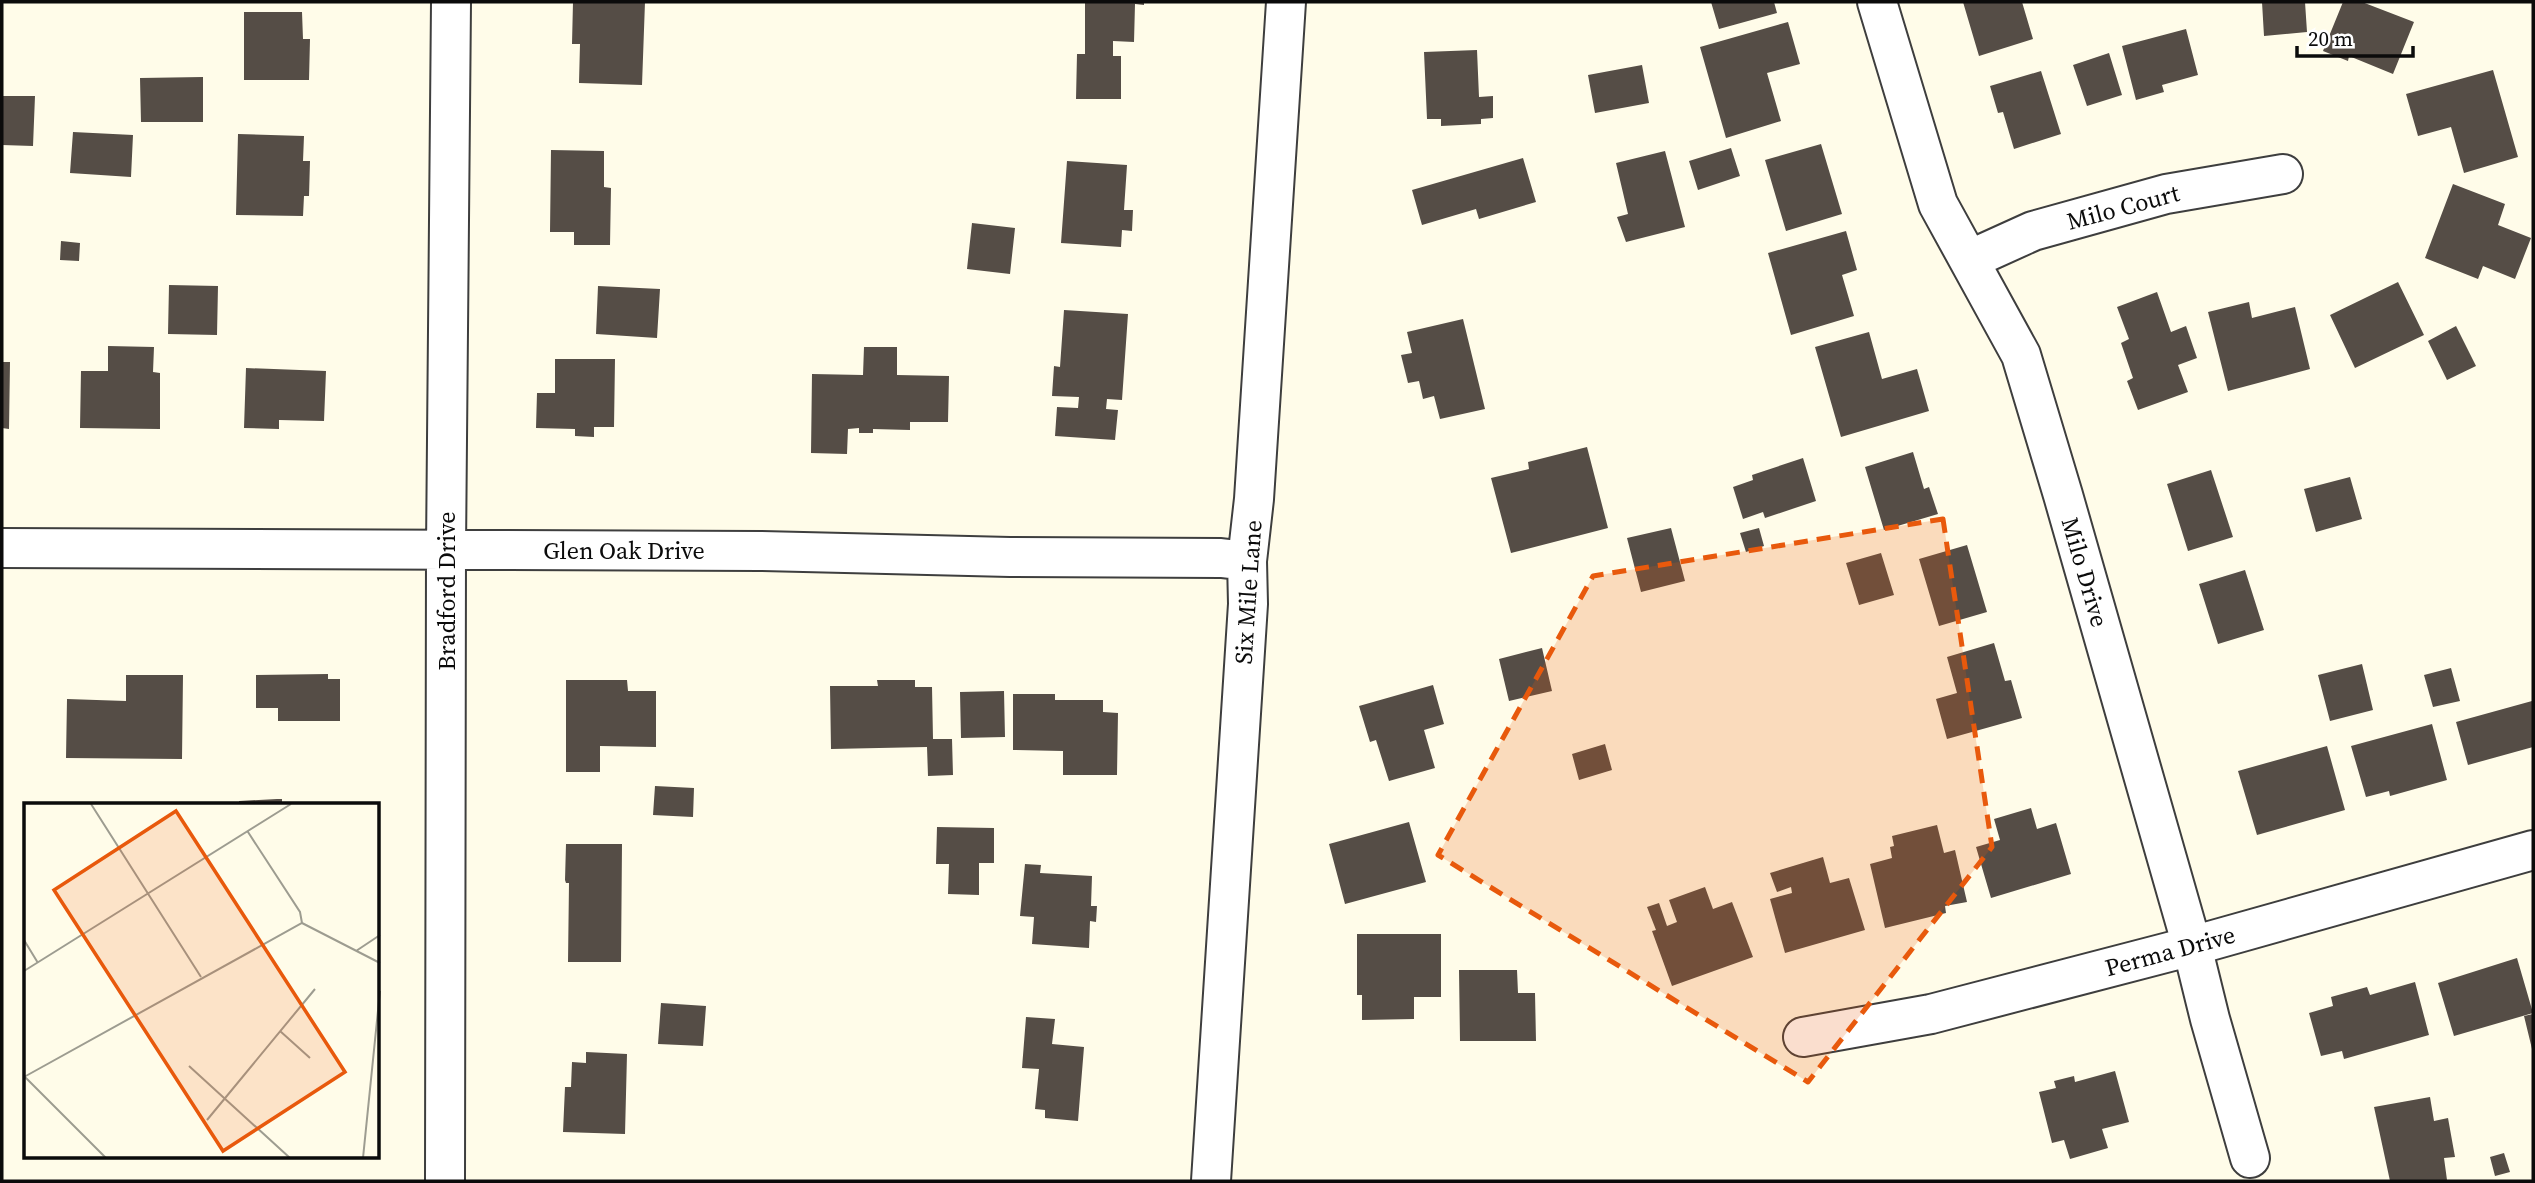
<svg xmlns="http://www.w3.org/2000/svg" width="2535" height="1183" font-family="'Source Serif 4',serif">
<rect width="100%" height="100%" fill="#fffce9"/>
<path fill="#554d46" d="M573 2H645L642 85 579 83 580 44H572Z
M1085 2H1144V5L1135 4 1134 42 1113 41V56H1121V99H1076L1077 54H1085Z
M1711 2H1774L1777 13 1719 29Z
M1963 2H2022L2033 39 1979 56Z
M2262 2H2305L2307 32 2264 36Z
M2343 2H2362L2414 22 2393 74 2349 56 2348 61 2323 51Z
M244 12H302L303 39H310L309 80H244Z
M1788 22 1800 64 1767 73 1781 121 1726 138 1700 47Z
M2186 29 2198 75 2162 85 2164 92 2136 100 2122 46Z
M1477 50 1479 97 1493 96V118L1481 119V124L1441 126V119H1427L1424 52Z
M2109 53 2122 95 2087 106 2073 65Z
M1642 65 1649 103 1595 113 1588 75Z
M2493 70 2518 157 2464 173 2451 127 2418 136 2406 94Z
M2041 71 2061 134 2014 149 2003 112 1998 113 1990 86Z
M203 77V122H141L140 78Z
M2 96H35L33 146 2 145Z
M73 132 133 135 131 177 70 173Z
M238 134 304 136 303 161H310L309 196H304L303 216 236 215Z
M1821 144 1842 214 1786 231 1765 160Z
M1731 148 1740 176 1698 190 1689 161Z
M551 150 604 151V187L611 188 610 245H574V232H550Z
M1665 151 1685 227 1626 242 1617 217 1628 214 1616 163Z
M1523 158 1536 202 1479 219 1476 209 1422 225 1412 190Z
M1067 161 1127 165 1124 210H1133L1132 231 1122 230 1121 247 1061 243Z
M2453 184 2505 204 2498 225 2531 238 2515 279 2483 266 2478 279 2425 258Z
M972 223 1015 228 1010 274 967 269Z
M1846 231 1857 270 1842 275 1854 316 1791 335 1768 253Z
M61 241 80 243 79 261 60 260Z
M2398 282 2424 335 2355 368 2330 315Z
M169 285 218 286 217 335 168 334Z
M598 286 660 289 657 338 596 334Z
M2157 292 2171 332 2186 326 2197 358 2178 365 2188 392 2138 410 2127 381 2133 378 2121 343 2129 339 2117 307Z
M2249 302 2252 318 2295 307 2310 369 2228 391 2208 312Z
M1064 310 1128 314 1122 400 1107 399 1106 409 1118 410 1115 440 1055 436 1057 407 1078 408 1079 397 1052 396 1054 366 1060 367Z
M1463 319 1485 409 1440 419 1434 396 1423 399 1419 381 1408 383 1401 355 1412 353 1407 332Z
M2456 326 2476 366 2447 380 2428 341Z
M1869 332 1882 379 1917 369 1929 411 1841 437 1815 347Z
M108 346 154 347 153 372 160 373V429L80 428 81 371H108Z
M864 347H897V375L949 376 948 422H910V430L873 429V433H859V428L848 429 847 454 811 453 812 374 863 375Z
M555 359H615L614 427H594V437L575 436V429L536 428 537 393H555Z
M2 362H10L9 429 2 428Z
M246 368 326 371 324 421 279 420V429L244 428Z
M1587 447 1608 528 1511 553 1491 478 1529 469 1528 462Z
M1913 452 1924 489 1929 487 1938 514 1884 530 1865 467Z
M1803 458 1816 501 1765 518 1763 512 1743 519 1733 487 1753 480 1752 475Z
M2211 470 2233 537 2188 551 2167 484Z
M2350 477 2362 519 2316 532 2304 489Z
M1671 528 1685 581 1641 592 1627 538Z
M1759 528 1764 546 1746 552 1740 533Z
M1967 545 1987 612 1939 626 1919 559Z
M1881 553 1894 595 1859 605 1846 563Z
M2245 570 2264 630 2218 644 2199 584Z
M1994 643 2005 681 2011 680 2022 718 1947 739 1936 699 1957 693 1947 657Z
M1542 648 1552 691 1509 701 1499 659Z
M2362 664 2373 710 2330 721 2318 675Z
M2451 668 2460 701 2433 707 2424 675Z
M328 674V679H340V721H278V708H256V675Z
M126 675H183L182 759 66 758 67 699 126 701Z
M566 680H627L628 691H656V747L600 746V772H566Z
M877 680H915V687H932L933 739H952L953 775 928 776 927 747 831 749 830 686H878Z
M1433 685 1444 724 1424 730 1435 768 1389 781 1376 740 1370 742 1359 706Z
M1004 691 1005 737 961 738 960 692Z
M1013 694H1055V700H1103V712L1118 713 1117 775H1063V751L1013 750Z
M2532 701 2533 747 2468 765 2456 722Z
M2432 724 2447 780 2390 796 2389 791 2366 797 2351 746Z
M1605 744 1612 770 1579 780 1572 754Z
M2327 746 2345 810 2257 835 2238 771Z
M655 786 694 788 693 817 653 815Z
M277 799H282V805H239V801Z
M2031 808 2037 829 2056 823 2071 874 1991 898 1976 847 2000 840 1994 819Z
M1409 822 1426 882 1345 904 1329 844Z
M1937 825 1944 853 1955 850 1967 902 1945 906 1946 913 1885 928 1870 864 1892 858 1890 847 1894 846 1892 836Z
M937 827 994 828V863H979V895L948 894 949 864H936Z
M566 844H622L621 962H568L569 883H566L565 880Z
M1823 857 1830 883 1849 878 1865 930 1785 953 1770 899 1792 893 1791 887 1777 892 1770 873Z
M1025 864 1041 865 1040 873 1092 876 1091 906H1097L1096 922 1090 921 1089 948 1032 944 1034 917 1020 916Z
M1705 887 1713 909 1732 902 1753 957 1672 986 1652 931 1656 930 1647 907 1659 903 1667 926 1677 922 1669 900Z
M1357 934H1441V997H1414V1019L1362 1020V995H1357Z
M2517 958 2533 1013 2454 1036 2438 983Z
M1459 970H1517L1518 993H1535L1536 1041H1460Z
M2415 982 2429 1035 2344 1059 2342 1051 2321 1056 2309 1013 2333 1006 2331 997 2367 987 2370 995Z
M661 1003 706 1006 703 1046 658 1044Z
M2533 1014V1049H2532L2524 1016Z
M1026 1017 1055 1019 1052 1044 1084 1047 1078 1121 1045 1118V1110L1035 1109 1039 1069 1022 1068Z
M586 1052 627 1054 625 1134 563 1132 565 1087H571L572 1062 586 1063Z
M2115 1071 2129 1122 2102 1129 2108 1148 2070 1159 2064 1140 2052 1143 2039 1092 2056 1088 2054 1081 2074 1076 2075 1082Z
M2430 1097 2434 1121 2448 1118 2455 1157 2444 1158 2447 1180 2390 1181 2374 1107Z
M2504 1153 2510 1172 2495 1176 2490 1157Z"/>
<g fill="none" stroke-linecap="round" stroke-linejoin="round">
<defs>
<path id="minor" d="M1877 2 1938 204 2021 355 2063 495 2192 946 2210 1019 2250 1158
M1969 260 2033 231 2166 194 2283 174
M2 548 760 551 1010 557 1221 558 1247 561
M1803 1037 1931 1014 2192 946 2533 850
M445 1181 446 549 451 2
M1211 1181 1248 604 1247 561 1254 499 1286 2"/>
</defs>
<use href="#minor" stroke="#3e3e3e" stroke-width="42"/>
<use href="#minor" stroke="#fff" stroke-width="38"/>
</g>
<path fill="#e8590c" fill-opacity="0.2" stroke="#e8590c" stroke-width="5" stroke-dasharray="14 9" stroke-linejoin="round" d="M1943 519 1992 847 1808 1082 1438 855 1593 576Z"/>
<g text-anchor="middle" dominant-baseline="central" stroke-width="7" stroke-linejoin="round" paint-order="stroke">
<g font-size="24" fill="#0b0b0b" stroke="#fff">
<text transform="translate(2123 207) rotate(-15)">Milo Court</text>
<text x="624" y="550">Glen Oak Drive</text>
<text transform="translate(2085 572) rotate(74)">Milo Drive</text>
<text transform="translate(446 591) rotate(-90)">Bradford Drive</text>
<text transform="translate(1248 592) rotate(-86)">Six Mile Lane</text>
<text transform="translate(2170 951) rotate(-15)">Perma Drive</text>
</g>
</g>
<g transform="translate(24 803)">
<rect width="355" height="355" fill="#fffce9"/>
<path fill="none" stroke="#9d9c90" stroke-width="2" d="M67 1 177 174M224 29 276 109 278 120M0 137 14 160M332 148 356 132M0 168 267 1M256 228 286 255M165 263 266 355M0 274 278 120 356 160M1 274 82 355M183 317 291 186M339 355 356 188"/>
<path fill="#e8590c" fill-opacity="0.15" stroke="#e8590c" stroke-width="3.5" d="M152 8 321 269 199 348 30 87Z"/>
<rect width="355" height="355" fill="none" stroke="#0b0b0b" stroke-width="3.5"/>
</g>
<rect width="2535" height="1183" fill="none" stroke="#0b0b0b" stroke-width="7"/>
<path d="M2297 46v10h116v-10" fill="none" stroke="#0b0b0b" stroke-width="3.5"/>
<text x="2308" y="46" font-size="21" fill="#0b0b0b" stroke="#ffffff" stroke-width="5" paint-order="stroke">20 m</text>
</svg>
